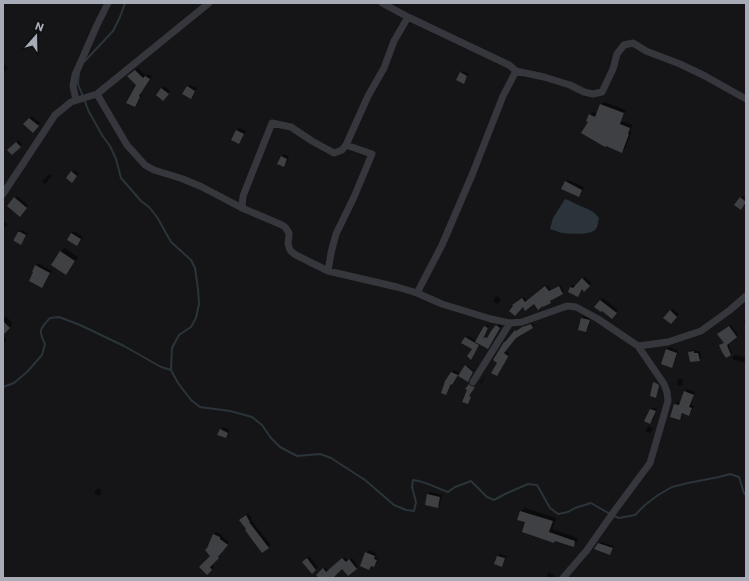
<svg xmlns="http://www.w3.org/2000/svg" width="749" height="581" font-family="Commissioner,sans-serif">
<rect width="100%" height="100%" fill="#151517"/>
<path fill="#2b343a" d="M565 199C568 200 571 201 574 203 583 208 593 209 599 218 598 222 598 227 595 230 589 235 570 234 562 233 558 232 554 230 550 229L553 218Z"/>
<path fill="#0007" d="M3 64 8 67 3 74Z
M138 68 146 76 148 74 152 76 140 94 142 95 137 104 135 106 137 85 130 74Z
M463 71 469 74 463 83 461 73Z
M190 85 197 88 191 98 188 87Z
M164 86 170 91 166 97 162 89Z
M604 102 626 110 621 121 632 125 630 131 631 132 625 149 622 151 589 121 590 115 593 112 597 114 601 104Z
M32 116 40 123 33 131 25 124Z
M239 128 246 131 241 140 239 142 237 131Z
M19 140 22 144 12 154 9 150Z
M284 154 289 156 286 164 283 166 281 157Z
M74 170 79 173 74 179 72 172Z
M49 174 52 176 45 184 42 182Z
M568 180 584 187 581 193 579 196 565 182Z
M17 196 28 205 22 213 15 198Z
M743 196 746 198V202L743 207 740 198Z
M3 221 8 224 3 230Z
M21 230 28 233 21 244 19 233Z
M74 231 83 237 77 245 71 233Z
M64 248 78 257 70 270 66 274 61 252Z
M38 263 52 271 44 284 42 286 36 266Z
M585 277 591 283 584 290 582 289 580 294 578 296 569 292 571 287 573 285 576 286Z
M547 285 551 290 560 285 564 291 551 299 552 300 551 302 544 306 534 303 523 306 515 304 524 297 527 301Z
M496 296 501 299 498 304 493 302Z
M603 298 618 310 612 318 602 310 595 306Z
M672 309 679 314 671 323 664 318Z
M6 316 13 324 3 334V319Z
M584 316 591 318 588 329 586 331 582 318Z
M746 319V325L743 321Z
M532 323 534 326 516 337 505 351 509 354 498 373V363L507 341 517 329 518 330 525 326Z
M498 324 502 325 489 346 480 344 471 358 474 349 466 338 468 336 477 341 487 325 489 326 483 340 488 336H489L492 331Z
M731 325 738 335 728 343 732 353 730 355 721 345 725 343 720 332Z
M3 336 7 340 3 345Z
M669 347 678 351 674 364 671 367 666 350Z
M692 350H696V351H700L701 358 699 360 689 352Z
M734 355 746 357V363L732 359Z
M466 365 474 371 469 380H468L458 375 446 394V382L452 372 454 370 461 374Z
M484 377 485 378 481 384 480 383Z
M678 379H683L682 386 677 385Z
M687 389 695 392 691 405 694 406 691 412 689 415 683 413 682 417 680 419 675 404 677 402 681 403 685 392Z
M653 407 657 409 653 420 650 422 651 409Z
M648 426 653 428 650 433 645 431Z
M223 427 230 430 228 435 226 437 221 430Z
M97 488 102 490 100 496 94 494Z
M430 492 442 495 440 504 438 506 428 494Z
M525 508 556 518 552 529 578 538 577 542 573 545 556 540 554 542 527 522 519 519 521 511Z
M248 513 252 519 251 520 271 545 268 547 247 529 242 518Z
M216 532 222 535 221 536 229 542 220 554 221 555 211 564 214 567 207 574 212 556 214 535Z
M601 542 614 546 612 552 610 554 599 543Z
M369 550 377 554 375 557 378 558 376 564 373 566 372 565 369 568 366 553Z
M500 554 507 556 504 563 502 566 496 563 498 556Z
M309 556 318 567 312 572 305 559Z
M345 557 348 561 352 558 358 566 356 568H343L334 576 336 578H321L318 575 325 567 329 571Z
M549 572 555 576 553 578H545Z"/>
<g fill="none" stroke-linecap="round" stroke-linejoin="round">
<path stroke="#2b343a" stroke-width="2" d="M84 62 113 31 120 17 125 3
M79 72 78 84 89 112 102 135 110 146 116 159 121 178 141 201 149 207 157 217 171 242 191 260 195 268 198 289 199 304 196 318 191 327 179 335 172 348 171 370
M3 387 14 383 27 372 42 355 45 344C38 330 40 329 50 318L59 317 80 325 124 346 161 367 171 370 178 383 191 400 200 407 230 411 252 417 262 425 271 438 280 447 297 456 320 454 331 458 365 480 394 505 406 510 414 511 416 502 412 487 413 480C425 481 436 488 448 492L455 487 471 481 487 497 494 500 505 494 528 484 537 485 550 508 558 514 568 512 575 508 591 503 610 514
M614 516 619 518 635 515 645 505 658 495 672 487 688 483 719 477 730 474 739 477 744 493 746 495"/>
</g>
<path fill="#3f4044" d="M135 70 143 78 145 76 150 79 139 96 140 97 135 107 126 103 136 85 127 76Z
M460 72 467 76 464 84 456 80Z
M187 86 195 91 191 99 182 94Z
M161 88 169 94 163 101 156 95Z
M600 104 624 113 620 124 630 128 628 134H629L622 153 606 146 605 147 581 133 588 122 586 121 589 114 595 117Z
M29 118 39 126 33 133 23 124Z
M236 130 244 134 239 144 231 140Z
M16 142 21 147 12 155 7 150Z
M281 156 287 159 284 167 277 164Z
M71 171 77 176 72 183 66 178Z
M565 181 582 190 579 197 561 189Z
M14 197 27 208 20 217 7 206Z
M740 197 746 202 741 210 734 205Z
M18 232H20L26 235 21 245 14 241V239Z
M71 233 81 239 77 246 67 240Z
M60 251 75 261 66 275 51 265Z
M35 265 50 273 42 288 29 281 33 272H32Z
M582 278 590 286 584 292 582 289 578 297 568 292 570 287 573 288Z
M545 286 549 291 559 286 563 294 550 301 551 303 543 307V306L538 310 534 304 525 311 523 307 515 316 509 311 513 306 512 305 522 298 525 302Z
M600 300 617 313 612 319 602 311 601 312 594 307Z
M670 310 677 317 671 324 663 318Z
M581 318 590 320 586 332 578 330Z
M3 321 10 328 3 335Z
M531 324 533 328 516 338 504 353 508 356V357L497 376 491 373 497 363 493 360 504 342H505L515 330 516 331 522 327Z
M496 325 500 328 488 349 475 342 484 326 488 328 483 339 485 337 487 338 491 331Z
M729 326 737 337 727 345 731 355 726 358 722 352 719 345 724 343 717 334Z
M465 337 479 345 471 360 467 356 472 349 461 343Z
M666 349 677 353 672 368 661 364Z
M694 351V353H698L700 361 690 362 688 352Z
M465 365 473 372 468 382 458 376Z
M451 372 458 375 452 385 451 384 446 395 441 393 445 381Z
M653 382 658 384 659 386 656 398 650 396Z
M469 384 471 386 475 387 469 396 471 397 468 404 462 402 467 390 465 389Z
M684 391 694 395 689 407 692 408 689 416 682 413 680 420 670 417 674 404 679 405Z
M650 409 656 411 650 424 644 421Z
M220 429 228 433 226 438 217 435Z
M427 494 440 497 438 508 425 505Z
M520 511 553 521 549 532 575 541 574 547 555 541 554 543 522 532 525 522 517 520Z
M246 515 250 522H249L269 548 262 553 245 530 246 529 239 520Z
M213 534 220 537V539L228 545 218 557 219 558 210 567 212 570 207 575 199 567 210 556 205 550 207 548Z
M598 543 613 548 610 555 594 549Z
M365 552 375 556 374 559 377 560 374 567 371 566 369 570 360 566Z
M497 556 505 558 502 567 494 564Z
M307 558 316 570 312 574 302 562Z
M342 558 346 562 349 559 357 569 348 576 342 569 333 578H319L316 575 323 568 326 572Z"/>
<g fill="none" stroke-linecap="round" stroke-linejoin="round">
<path stroke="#36373c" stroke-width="7" d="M382 3 408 17 469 46 509 65 516 71 544 77 570 85 584 92 593 94 602 92 613 69 617 54 624 45 633 43 646 51 680 64 705 76 746 99
M97 94 209 3
M76 100 73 86 75 75 97 25 108 3
M3 194 55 115 71 102 97 94 127 145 145 165 154 170 183 179 202 187 242 208 282 225 285 227 289 233V236L288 244 290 250 294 254 328 271 397 287 417 293 442 304 491 319 510 323 522 322 567 306 576 307 598 319 638 346 668 342 701 331 730 310 746 296
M242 208 243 196 272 123 291 127 312 141 334 153 342 150 346 145
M328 271 331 253 336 234 354 197 372 154 346 145 368 96 384 68 394 41 408 17
M417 293 442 245 472 175 503 96 516 71
M473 382 510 323
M563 578 587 550 615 510 650 463 668 401 667 392 664 384 638 346"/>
</g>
<rect width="749" height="581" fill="none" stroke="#a7acb7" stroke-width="8"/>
<g transform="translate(36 36) rotate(20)" stroke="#101012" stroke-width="3" paint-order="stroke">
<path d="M0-3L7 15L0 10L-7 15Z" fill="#a7acb7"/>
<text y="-6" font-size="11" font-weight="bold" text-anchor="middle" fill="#a7acb7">N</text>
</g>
</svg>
